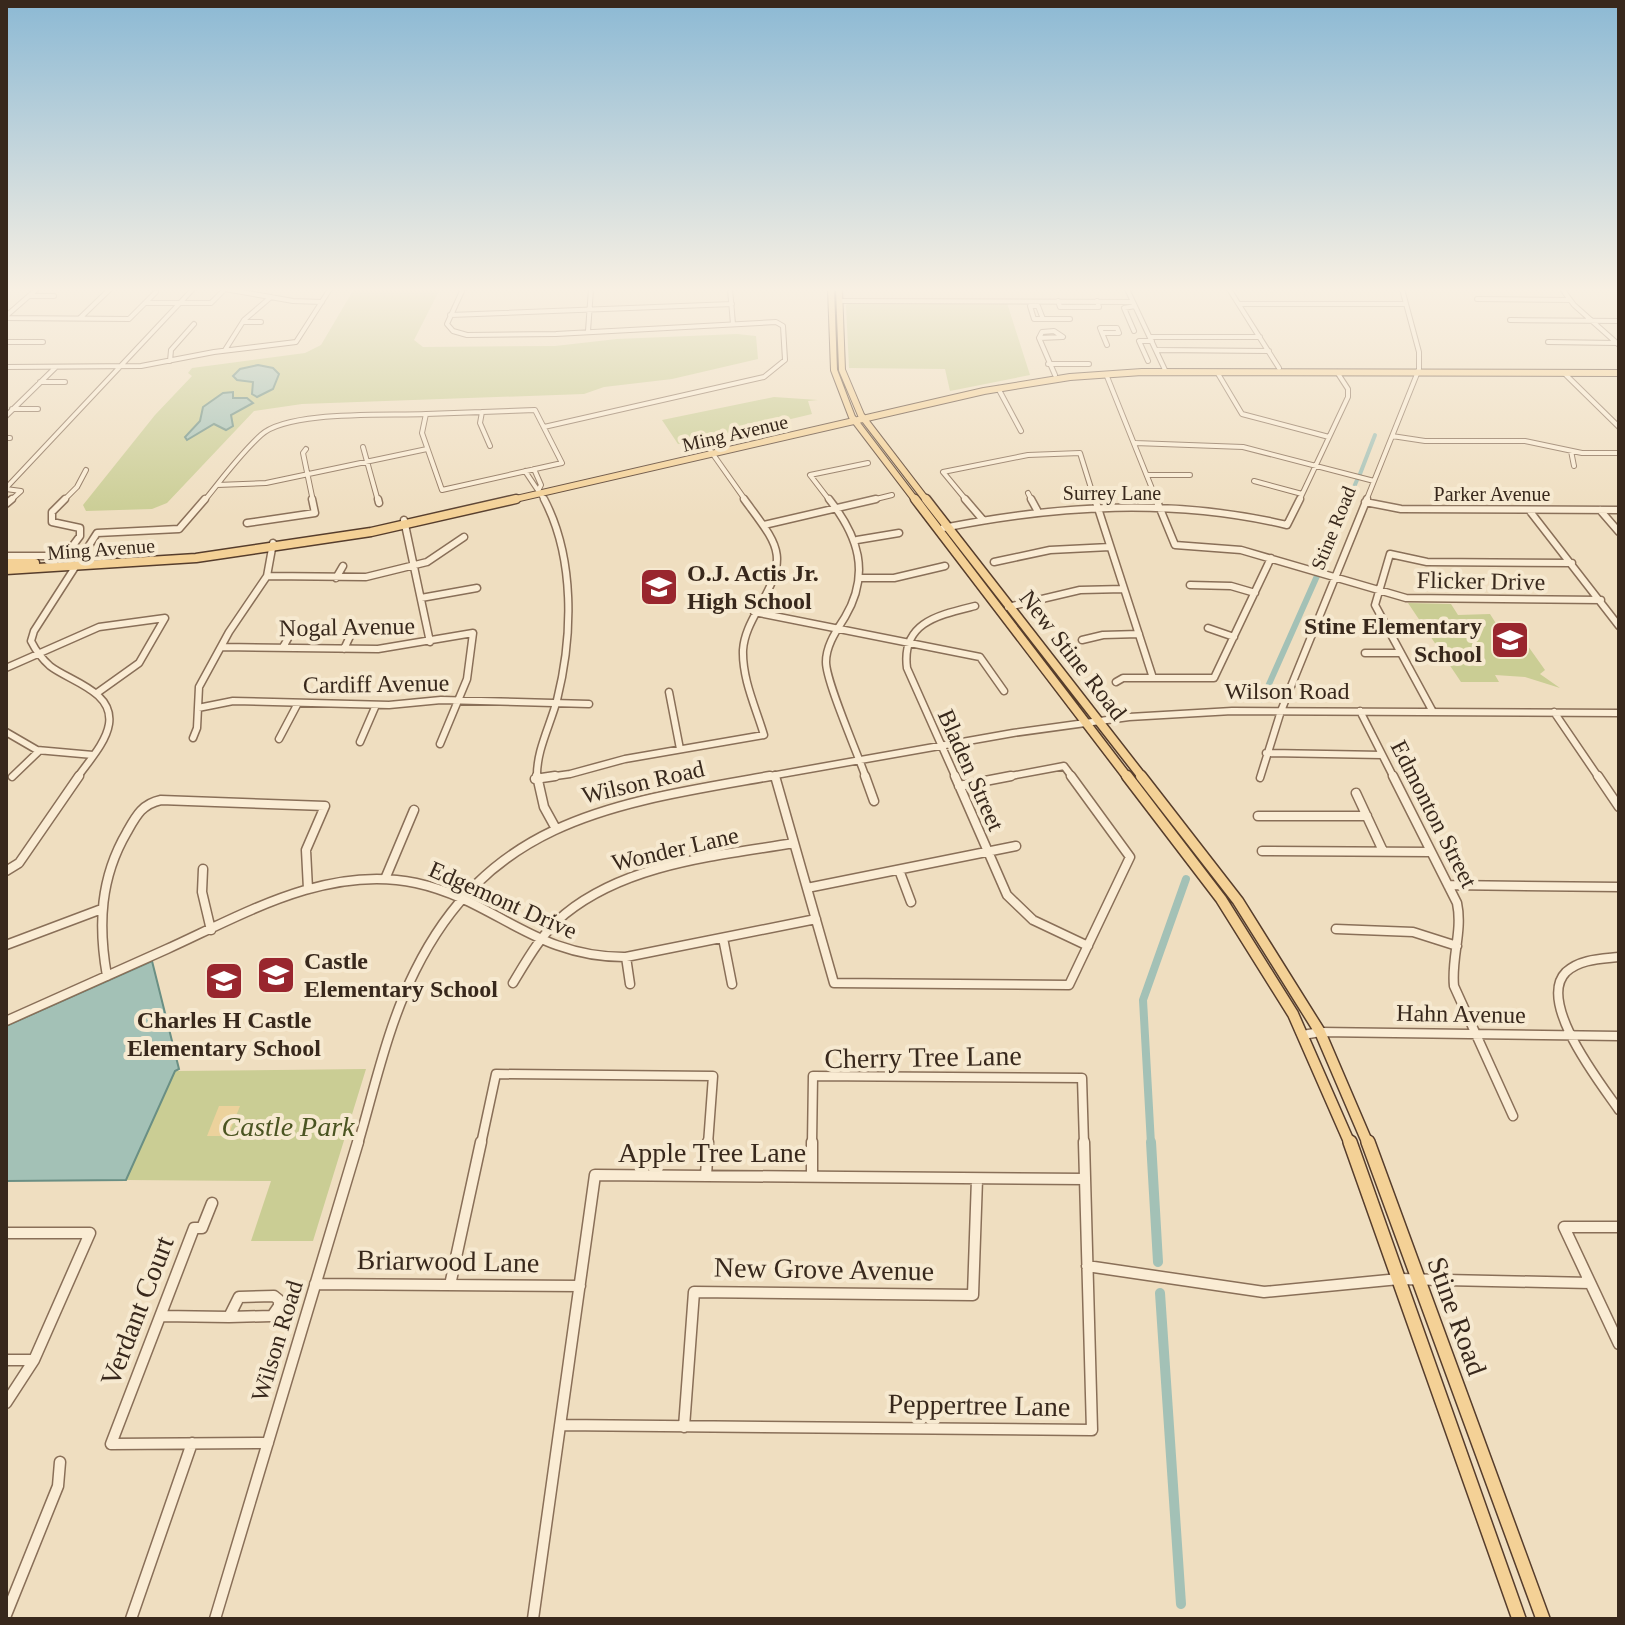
<svg xmlns="http://www.w3.org/2000/svg" width="1625" height="1625" font-family="'Times New Roman',serif">
<rect width="100%" height="100%" fill="#efdec0"/>
<path fill="#cacd94" d="M354 289H440L414 340 423 347 555 346 617 339 737 334 756 336 758 359 672 379 604 387 584 394 302 404 254 411 167 503 152 509 86 511 83 505 155 415 192 376 188 373 192 368 305 353 321 345Z
M849 303H1007L1030 375 950 391 945 369 849 368 846 305Z
M774 397 818 400 808 401 812 414 766 425 748 423 736 431 678 444 662 420Z
M1408 603 1451 604 1458 615 1490 614 1497 625H1513L1545 670 1540 674 1560 688 1525 677 1495 675 1499 682H1461Z
M366 1069 313 1241H251L271 1181 126 1180 175 1071Z"/>
<path fill="#ecd29c" d="M219 1106H240L228 1136H207Z"/>
<path fill="#a3c1b6" stroke="#6a8f84" stroke-width="2" d="M258 365 273 368 279 374 273 389 257 397 252 394 253 382 237 380 233 376 240 369Z
M233 392V398H247L253 403 231 415 233 426 226 430 214 424 187 440 185 437 200 421 203 407 223 393Z
M152 961 179 1069 175 1071 126 1180 6 1181V1026Z"/>
<g fill="none" stroke-linecap="round" stroke-linejoin="round">
<path stroke="#a3c1b6" stroke-width="4" d="M1360 474 1375 435
M1348 501 1357 480"/>
<path stroke="#a3c1b6" stroke-width="6" d="M1320 569 1349 499
M1262 700 1317 576"/>
<path stroke="#a3c1b6" stroke-width="8" d="M1151 1144 1143 1000 1186 879"/>
<path stroke="#a3c1b6" stroke-width="10" d="M1151 1142 1158 1262
M1160 1293 1181 1604"/>
<defs>
<path id="minor-far3" d="M225 289 293 301 322 302
M463 289 447 324 453 331 467 335 556 334 776 322 783 326 785 360 764 377 544 427
M730 289 733 324
M1127 289 1166 372
M1229 289 1279 368
M1562 289 1574 305 1619 345
M29 296H54
M1477 299 1570 300
M840 301 1133 302
M1058 301 1060 307H1099L1097 301
M145 303H211L225 289
M1239 304H1406
M1030 306H1038L1043 319H1034Z
M450 315 732 304
M6 316 37 289
M6 318 129 319 156 292
M80 318 110 289
M1043 319H1070
M1510 320 1619 321
M244 322H261
M1100 328H1117L1119 333H1102Z
M588 331 591 289
M1054 331 1063 337 1039 338 1042 332Z
M1134 331 1124 308 1135 306
M1102 333 1107 345
M1150 337H1260
M1039 338 1055 375
M6 342H43
M1548 342 1617 343
M225 350 244 320 271 297
M1157 350 1269 351
M170 361 171 350 194 324
M1148 361 1139 341H1152
M1048 364H1089
M6 367 141 366 214 352 296 342 330 289
M1217 372 1242 414 1329 437
M1564 373 1619 427
M1106 374 1157 501
M40 382H65
M998 388 1021 431
M12 409H38
M535 410 562 463 442 490 422 433 426 414Z
M482 412 480 423 490 446
M6 416 56 367
M1392 436 1425 441H1525L1582 453H1619
M6 438H10
M1135 443 1243 447 1374 481
M363 447 378 501
M306 449 303 453 313 501
M710 450 746 501
M1571 451 1574 466
M534 469 541 485 539 489
M525 471 545 501
M1147 475H1190
M1254 481 1302 494
M217 485 266 483 427 449
M6 488 193 289
M6 489 21 491 10 501
M1028 493 1032 501
M63 501 77 487 86 470
M204 501C222 479 240 454 261 435 288 410 388 416 426 414
M830 501 810 475 868 463
M868 501 892 495
M967 501 943 472 1028 455 1080 453 1095 501
M1299 501 1348 397V389L1337 372
M1366 501 1419 369V352L1402 289"/>
<path id="minor-far2" d="M378 499 379 503
M829 499C858 536 871 573 845 617 837 630 826 645 826 662 826 682 858 754 866 778
M965 499 983 520
M1031 499 1037 510
M1095 499 1153 678
M1156 499 1175 545 1241 550 1406 598 1601 600
M1365 502 1401 509 1619 510
M6 504 12 499
M1529 510 1619 626
M1600 510 1619 532
M404 520 430 642
M247 523 315 513 312 499
M764 525 876 499
M943 528C1058 505 1172 498 1287 525L1300 499
M857 540 899 533
M6 556H65L80 536V528L52 522V512L65 499
M994 562 1050 550 1110 547
M267 576 366 577 427 562 464 537
M336 578 343 566
M861 578H894L945 566
M1190 585 1231 586 1255 593
M421 598 477 588
M1008 607 1080 590 1124 589
M754 612 980 657 1004 691
M1208 628 1234 637
M1082 640 1103 635 1139 634
M222 647 378 649 473 633 467 679 440 744
M283 647 294 628
M344 649 352 632
M1365 653H1400
M6 668 99 627 165 618 139 663 97 693
M1116 682 1123 678H1214L1271 558
M669 692 680 749
M198 708 233 701 389 705 441 700 589 704
M1360 711 1394 778
M1433 712 1375 605 1390 554 1427 562 1572 563
M1554 712 1599 778
M6 732 37 750 93 755
M193 738 197 728 199 687 229 632 267 576 273 543
M279 739 298 703
M360 742 376 705
M1266 753 1382 755
M775 775 776 778
M12 777 38 752
M77 778C88 762 106 743 109 724 114 691 69 681 50 666 41 658 36 651 31 641L34 631 97 533 179 529 205 499
M537 778C536 751 550 726 557 700 573 636 575 558 544 499
M541 778 570 774 625 759 764 735C756 708 742 679 743 650 744 635 751 622 758 609 790 554 779 547 744 499
M759 778 1013 733 1129 717 1232 711 1619 713
M956 778 907 668C901 622 939 615 975 606
M1000 778 1064 766 1073 778
M1260 778 1281 711 1367 499"/>
<path id="minor-far1" d="M537 776 544 807 555 827
M775 776 834 983 1069 985 1130 857 1071 776
M865 776 874 801
M955 776 1007 895 1033 920 1088 946
M1393 776 1457 903C1463 931 1451 958 1454 986L1513 1116
M1598 776 1619 807
M535 779 555 776
M959 786 1011 776
M1356 793 1383 851
M1258 816H1367
M1262 851 1431 852
M203 869 202 892 211 930
M899 870 911 902
M6 871 19 863 79 776
M385 879 414 810
M1448 885 1619 887
M807 888 1016 846
M1336 929 1413 932 1457 946
M723 938 732 984
M6 945 99 910
M626 957 630 984
M1619 957C1601 959 1580 959 1566 972 1536 1002 1601 1084 1619 1110
M107 976C98 925 100 878 127 832 136 816 142 804 161 800L325 806 306 850 308 889
M513 983C528 958 542 933 565 914 628 863 717 856 794 843
M6 1021C60 997 114 973 167 949 244 914 328 864 416 883 495 900 535 958 626 957L816 919
M1303 1035 1320 1032 1619 1036
M358 1144C375 1086 388 1025 415 971 491 817 618 803 770 776
M481 1144 496 1074 713 1076 708 1144
M812 1144 813 1076 1082 1078 1084 1144"/>
<path id="minor" d="M706 1176 708 1142
M812 1177V1142
M212 1203 202 1228H194L111 1444 268 1443
M1619 1227H1564L1619 1344
M6 1233H90L34 1360 6 1403
M1087 1266 1264 1292 1399 1279 1590 1283
M315 1284 580 1286
M450 1285 481 1142
M274 1296 279 1300V1306L272 1316 229 1317 239 1297Z
M161 1316 229 1317
M6 1360H34
M560 1425 1092 1430 1084 1142
M684 1427 694 1292 973 1295 977 1179
M6 1615 58 1486 60 1462
M131 1619 192 1443
M215 1619 358 1142
M533 1619 595 1175 1085 1179"/>
<path id="major-far3" d="M831 289 834 370 852 417 916 501
M839 289 842 370 861 415 927 501
M507 501 984 391 1070 377 1142 372 1619 373"/>
<path id="major-far2" d="M915 499 1128 778
M926 499 1143 778
M6 563H35
M6 570 196 558 371 532 516 499"/>
<path id="major-far1" d="M1127 776 1221 899 1293 1014 1350 1144
M1141 776 1238 901 1320 1032 1368 1144"/>
<path id="major" d="M1350 1142 1519 1619
M1368 1142 1543 1619"/>
</defs>
<use href="#minor-far3" stroke="#896f58" stroke-width="6"/>
<use href="#minor-far2" stroke="#896f58" stroke-width="9"/>
<use href="#minor-far1" stroke="#896f58" stroke-width="11"/>
<use href="#minor" stroke="#896f58" stroke-width="13"/>
<use href="#major-far3" stroke="#563d2c" stroke-width="8"/>
<use href="#major-far2" stroke="#563d2c" stroke-width="11"/>
<use href="#major-far1" stroke="#563d2c" stroke-width="13"/>
<use href="#major" stroke="#563d2c" stroke-width="16"/>
<use href="#minor-far3" stroke="#faecd4" stroke-width="4"/>
<use href="#minor-far2" stroke="#faecd4" stroke-width="6"/>
<use href="#minor-far1" stroke="#faecd4" stroke-width="8"/>
<use href="#minor" stroke="#faecd4" stroke-width="10"/>
<use href="#major-far3" stroke="#f4d196" stroke-width="6"/>
<use href="#major-far2" stroke="#f4d196" stroke-width="8"/>
<use href="#major-far1" stroke="#f4d196" stroke-width="10"/>
<use href="#major" stroke="#f4d196" stroke-width="13"/>
</g>
<linearGradient id="sky" x2="0" y2="1"><stop stop-color="#8cb9d4"/><stop offset="0.56" stop-color="#f8f0e3"/><stop offset="1" stop-color="#f8f0e3" stop-opacity="0"/></linearGradient>
<rect width="1625" height="517" fill="url(#sky)"/>
<defs>
<symbol id="school-square" viewBox="-11 -11 22 22"><rect x="-9" y="-9" width="18" height="18" rx="4" fill="#99262e" stroke="#f6e9d0"/><path d="M0-5L7-2L0 1L-7-2ZM-4 1L0 2.5L4 1V4Q0 6-4 4Z" fill="#fff"/></symbol>
</defs>
<g fill-rule="evenodd">
<use href="#school-square" x="637" y="565" width="44" height="44"/>
<use href="#school-square" x="1488" y="618" width="44" height="44"/>
<use href="#school-square" x="254" y="953" width="44" height="44"/>
<use href="#school-square" x="202" y="959" width="44" height="44"/>
</g>
<g text-anchor="middle" dominant-baseline="central" stroke-width="8" stroke-linejoin="round" paint-order="stroke">
<g font-size="20" fill="#38281c" stroke="#f6e9d0">
<text transform="translate(735 433) rotate(-13)">Ming Avenue</text>
<text x="1112" y="493">Surrey Lane</text>
<text x="1492" y="494">Parker Avenue</text>
<text transform="translate(1333 528) rotate(-68)">Stine Road</text>
<text transform="translate(101 549) rotate(-4)">Ming Avenue</text>
</g>
<g font-size="24" font-weight="bold" fill="#38281c" stroke="#f6e9d0" text-anchor="start">
<text x="687" y="573">O.J. Actis Jr.<tspan x="687" dy="28">High School</tspan></text>
<text x="1482" y="626" text-anchor="end">Stine Elementary<tspan x="1482" dy="28">School</tspan></text>
<text x="304" y="961">Castle<tspan x="304" dy="28">Elementary School</tspan></text>
<text x="224" y="1020" text-anchor="middle">Charles H Castle<tspan x="224" dy="28">Elementary School</tspan></text>
</g>
<g font-size="24" fill="#38281c" stroke="#f6e9d0">
<text transform="translate(1481 581) rotate(1)">Flicker Drive</text>
<text transform="translate(347 627) rotate(-1)">Nogal Avenue</text>
<text transform="translate(1073 655) rotate(52)">New Stine Road</text>
<text transform="translate(376 684) rotate(-1)">Cardiff Avenue</text>
<text x="1287" y="691">Wilson Road</text>
<text transform="translate(971 770) rotate(66)">Bladen Street</text>
<text transform="translate(643 782) rotate(-13)">Wilson Road</text>
<text transform="translate(1434 814) rotate(63)">Edmonton Street</text>
<text transform="translate(675 849) rotate(-13)">Wonder Lane</text>
<text transform="translate(503 900) rotate(24)">Edgemont Drive</text>
<text transform="translate(1461 1014) rotate(1)">Hahn Avenue</text>
<text transform="translate(277 1341) rotate(-73)">Wilson Road</text>
</g>
<g font-size="28" fill="#38281c" stroke="#f6e9d0">
<text transform="translate(923 1057) rotate(-1)">Cherry Tree Lane</text>
<text x="712" y="1152">Apple Tree Lane</text>
<text transform="translate(448 1261) rotate(1)">Briarwood Lane</text>
<text transform="translate(824 1269) rotate(1)">New Grove Avenue</text>
<text transform="translate(137 1311) rotate(-69)">Verdant Court</text>
<text transform="translate(1457 1316) rotate(70)">Stine Road</text>
<text transform="translate(979 1405) rotate(1)">Peppertree Lane</text>
</g>
<g font-size="28" font-style="italic" fill="#4b5522" stroke="#f6e9d0">
<text x="288" y="1126">Castle Park</text>
</g>
</g>
<rect width="1625" height="1625" fill="none" stroke="#38281c" stroke-width="16"/>
</svg>
